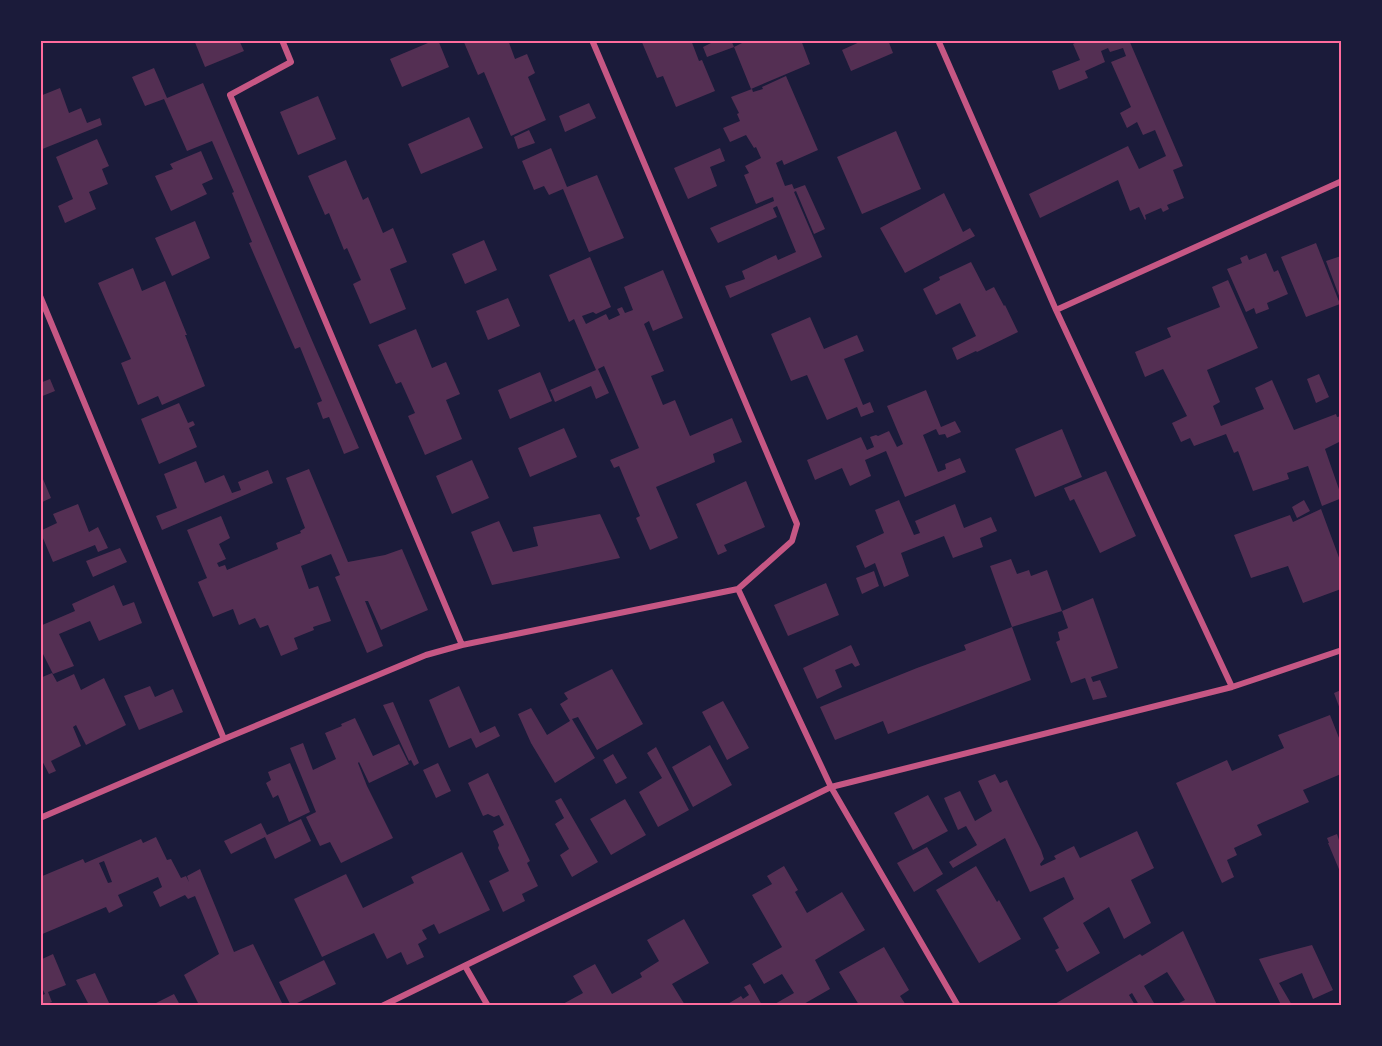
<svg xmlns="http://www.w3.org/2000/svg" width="1382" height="1046" font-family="'DM Sans',sans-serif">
<rect width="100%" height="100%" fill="#1b1b3a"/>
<path fill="#542f53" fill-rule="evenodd" d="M194 40H239L244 51 205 67Z
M435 40H438L449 67 402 87 390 59Z
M463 40H508L515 59 527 54 535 73 528 77 546 120 511 136 484 72 478 75Z
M641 40H691L699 61 702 60 715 91 676 107 663 76 657 78Z
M717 40H731L734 47 707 57 703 47Z
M748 40H787L788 43 793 40H801L810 64 751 89 734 47Z
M864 40H888L893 53 851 71 842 50Z
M1080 40H1129L1183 166 1173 170 1184 198 1167 205 1169 209 1163 212 1161 208 1145 215 1146 219 1145 220 1139 207 1130 211 1118 180 1040 218 1029 194 1128 146 1139 169 1166 156 1155 130 1143 135 1137 122 1127 128 1120 113 1131 107 1111 62 1126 56 1123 48 1110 52 1108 48 1101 51 1105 62 1085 71 1088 78 1059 90 1052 71 1080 60 1073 44Z
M154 68 167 98 203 83 311 338 359 448 344 454 329 417 323 419 317 403 322 401 300 347 295 349 249 243 252 242 232 193 234 192 212 141 187 151 164 99 145 106 132 77Z
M786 76 818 150 784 165 782 160 776 163 785 186 792 184 794 189 805 185 825 229 814 234 796 191 794 192 822 257 730 298 725 286 745 279 742 271 776 255 778 260 796 252 777 206 773 208 777 217 718 243 710 228 774 201 773 197 756 204 744 175 749 173 745 166 761 158 756 147 754 148 746 135 730 142 723 128 740 121 737 114 739 113 731 97 752 89 753 92 763 89 762 87Z
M60 88 69 113 81 108 87 123 100 118 102 125 40 150V96Z
M318 96 336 139 298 155 280 112Z
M589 103 596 118 565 132 559 116Z
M469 117 483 148 421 174 408 144Z
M529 130 535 143 518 149 514 137Z
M896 131 921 189 862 214 837 157Z
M97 139 109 166 102 169 108 184 89 192 96 209 65 223 58 206 73 199 56 157Z
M551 148 567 187 597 175 624 238 589 252 563 189 549 195 544 186 534 190 522 161Z
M720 148 725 161 710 167 717 186 688 199 674 168Z
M201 151 213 179 202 184 207 194 171 211 155 176 173 169 170 164Z
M346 160 363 200 368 197 383 233 393 228 407 262 390 269 406 309 370 324 353 284 361 280 347 248 344 250 329 213 325 215 308 176Z
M944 193 963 232 970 228 975 236 905 273 880 228Z
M195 221 210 258 172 276 155 238Z
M484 240 497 270 465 284 452 254Z
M1316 243 1340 304 1306 317 1281 257Z
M1266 253 1274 272 1278 270 1288 294 1267 303 1269 309 1256 314 1254 308 1246 312 1227 269 1242 263 1240 258 1247 255 1249 260Z
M1341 256V301L1326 261Z
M590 257 611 307 596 314 593 312 582 316 586 324 606 314 609 320 620 315 617 309 622 307 625 313 633 310 624 287 663 270 683 318 653 331 649 321 644 324 664 371 651 376 663 405 675 400 690 436 732 418 742 442 713 454 715 462 656 487 678 538 650 550 636 518 640 516 619 466 614 468 610 460 639 448 604 366 598 369 609 393 596 399 591 386 555 402 550 390 596 370 574 319 569 322 549 275Z
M971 262 986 291 994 287 1004 306 1005 305 1018 332 977 352 976 351 957 360 952 348 976 336 960 303 936 315 923 289 940 280 939 277Z
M133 268 142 291 165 281 187 335H185L205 386 162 405 158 396 138 405 121 363 131 359 98 283Z
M1228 280 1258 348 1207 370 1220 402 1213 406 1221 426 1264 409 1255 388 1272 380 1294 430 1336 414 1337 417 1341 416V441L1325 449 1342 498 1322 506 1308 466 1287 473 1289 479 1253 491 1238 451 1234 453 1226 434 1194 446 1190 438 1181 442 1172 423 1187 416 1163 369 1145 377 1135 352 1171 337 1167 328 1220 307 1212 287Z
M508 298 520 326 488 340 476 311Z
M810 317 824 349 857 335 864 351 844 359 863 405 870 402 874 412 861 417 857 407 827 420 807 375 791 381 771 334Z
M416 329 432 368 446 362 460 394 446 400 462 439 425 455 408 416 415 413 401 382 396 384 378 345Z
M540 372 552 401 510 419 498 390Z
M1319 374 1329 397 1316 403 1307 379Z
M50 379 55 391 40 397V383Z
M926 390 941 427 955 421 961 432 947 438 945 434 939 435 936 429 923 435 938 472 946 469 945 464 960 458 966 472 905 497 886 451 865 460 871 476 850 486 842 468 815 480 807 460 861 437 867 450 874 447 870 437 876 435 878 436 889 431 897 447 903 444 887 406Z
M179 403 188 423 193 421 195 425 189 428 197 447 159 464 141 419Z
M564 428 577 457 530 477 518 448Z
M1062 429 1082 477 1035 497 1015 449Z
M472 460 489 498 452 514 436 476Z
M196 461 205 483 224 475 232 493 241 490 238 482 268 470 273 483 162 530 156 516 177 508 164 474Z
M309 469 348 562 385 555 402 549 428 610 381 630 368 601H365L383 646 367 653 335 577 340 575 331 554 301 566 309 589 318 586 331 621 313 627 314 630 294 638 298 649 281 656 268 625 260 628 255 618 239 625 233 609 213 617 198 582 207 578 187 530 221 516 230 538 219 544 226 559 217 563 219 567 225 565 227 570 278 549 276 543 301 533 300 531 305 528 286 478Z
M1106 471 1136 536 1100 553 1074 499 1070 501 1064 488Z
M40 472 51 498 40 503Z
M746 481 765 527 724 545 727 551 718 555 696 504Z
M899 500 914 535 920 533 915 521 955 504 964 528 991 517 997 531 980 538 983 547 953 558 944 536 901 553 909 576 884 587 875 563 865 568 856 546 884 533 875 510Z
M1304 500 1310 511 1297 518 1292 507Z
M78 504 89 532 98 527 108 548 98 552 95 545 53 562 40 531 57 523 53 514Z
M1321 509 1341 563V589L1303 603 1288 566 1251 578 1234 535 1290 515 1293 522Z
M600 514 620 558 492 585 471 532 499 521 513 552 538 546 533 527Z
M120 548 127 562 93 577 86 561Z
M1011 559 1017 574 1029 570 1031 576 1047 570 1062 611 1012 627 990 566Z
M874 571 879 586 862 594 856 578Z
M826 583 839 615 788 636 774 605Z
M114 585 123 606 134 602 142 623 99 641 90 621 59 634 74 666 53 674 40 648V626L75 611 72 604Z
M1093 598 1118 668 1091 677 1093 682 1100 680 1107 697 1093 700 1085 678 1071 683 1056 642 1060 640 1058 632 1068 628 1062 611Z
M1012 627 1031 680 888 734 883 721 835 740 820 707 917 668 966 650 964 645Z
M851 645 860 665 855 667 852 663 835 670 842 687 817 699 803 668Z
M612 669 643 724 597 750 578 717 572 719 595 758 555 783 531 743 518 714 531 708 547 735 570 721 560 704 568 699 564 693Z
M52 673 57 682 74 674 81 690 104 678 126 725 86 745 76 725 73 727 81 746 51 761 56 771 49 774 40 757V719L42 718 40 714V678Z
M150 686 155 697 173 689 183 712 139 730 124 696Z
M459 686 480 733 495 726 500 736 476 748 471 738 449 748 429 700Z
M1341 690V712L1334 693Z
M723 701 749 748 727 760 702 712Z
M393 702 419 763 414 766 411 760 409 761 383 705Z
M1330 715 1341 743V774L1303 790 1309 802 1257 825 1262 835 1234 848 1237 855 1227 860 1234 877 1222 883 1176 783 1227 760 1232 771 1284 748 1278 735Z
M355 718 373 756 399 744 409 764 369 783 359 762 358 763 367 786 393 838 341 863 330 842 320 846 306 817 316 812 290 748 303 743 313 770 336 759 325 733 342 726 341 724Z
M710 745 732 785 693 807 672 767Z
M656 747 689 810 658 827 639 792 662 778 647 753Z
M613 754 627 778 616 784 603 760Z
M290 763 310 812 289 822 278 795 273 798 266 783 271 780 268 772Z
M438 763 451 791 436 798 423 770Z
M488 773 530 861 527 863 538 886 522 894 525 901 503 912 489 881 509 871 498 848 499 845 493 831 504 825 499 815 494 817 488 814 483 816 468 783Z
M995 774 1000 783 1007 780 1009 785 1041 850 1044 859 1040 864 1041 866 1056 859 1054 856 1074 846 1080 858 1137 831 1154 868 1131 880 1151 923 1124 939 1109 907 1083 923 1100 953 1067 972 1055 950 1059 948 1043 918 1074 899 1064 877 1030 892 1005 838 953 868 949 862 977 845 966 826 958 830 944 798 960 791 975 821 992 811 978 781Z
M928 795 948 831 913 850 894 813Z
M561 798 598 862 572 877 560 855 569 849 555 824 564 818 555 801Z
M625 799 646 835 611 855 590 819Z
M301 819 311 841 275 859 265 837 231 854 224 841 261 823 267 835Z
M1337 834 1339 840 1341 839V874L1328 843H1329L1327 838Z
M156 837 167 860 171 859 181 878 186 876 189 882 187 876 200 869 234 952 253 944 283 1005H199L184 975 219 954 195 896 188 899 185 895 160 907 153 892 162 887 158 877 118 895 123 906 109 913 106 907 40 935V877L83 859 85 863 141 839 143 843ZM104 861 112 882 108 883 99 863Z
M927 847 943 874 914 892 897 863Z
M462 852 490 910 439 934 434 924 422 930 427 939 418 944 424 957 407 965 401 952 387 959 374 933 322 957 294 899 346 874 363 908 414 883 411 877Z
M784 866 798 890 795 892 807 913 842 892 865 930 815 960 830 989 802 1005H773L794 993 782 974 764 984 752 964 782 947 752 895 772 884 767 876Z
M976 866 997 902 999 900 1021 939 979 963 936 890Z
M684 919 709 963 672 984 685 1005H561L583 993 573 976 595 964 612 994 642 977 640 973 659 961 647 940Z
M1183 931 1217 1005H1175L1185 1000 1167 972 1144 986 1154 1003 1149 1005H1139L1132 993 1129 995 1135 1005H1053L1140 954 1142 956Z
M1312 945 1333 990 1313 999 1302 973 1279 983 1292 1005H1281L1259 959Z
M884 947 909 990 900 996 906 1005H859L839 972Z
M53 954 66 985 48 992 52 1002 44 1005H40V996L45 994 40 984V960Z
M324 960 336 984 291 1006 279 982Z
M95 973 110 1005H89L76 980Z
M750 984 762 1005H726L741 996 743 999 749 995 744 987Z
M174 994 180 1005H155L154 1004Z"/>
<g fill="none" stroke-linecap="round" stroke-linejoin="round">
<path stroke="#c65784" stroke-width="6" d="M282 40 291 62 230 95 462 645
M592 40 797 524 792 541 738 589
M938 40 1056 310 1232 687
M40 296 224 739
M1056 310 1342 181
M738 589 831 787 958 1006
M40 818 224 739 426 655 462 645 738 589
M465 966 488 1006
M382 1006 831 787 1232 687 1342 650"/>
</g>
<rect width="1382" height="1046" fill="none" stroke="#1b1b3a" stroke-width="84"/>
<rect x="42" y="42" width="1298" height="962" fill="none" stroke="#ff6b9d" stroke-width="2"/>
</svg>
